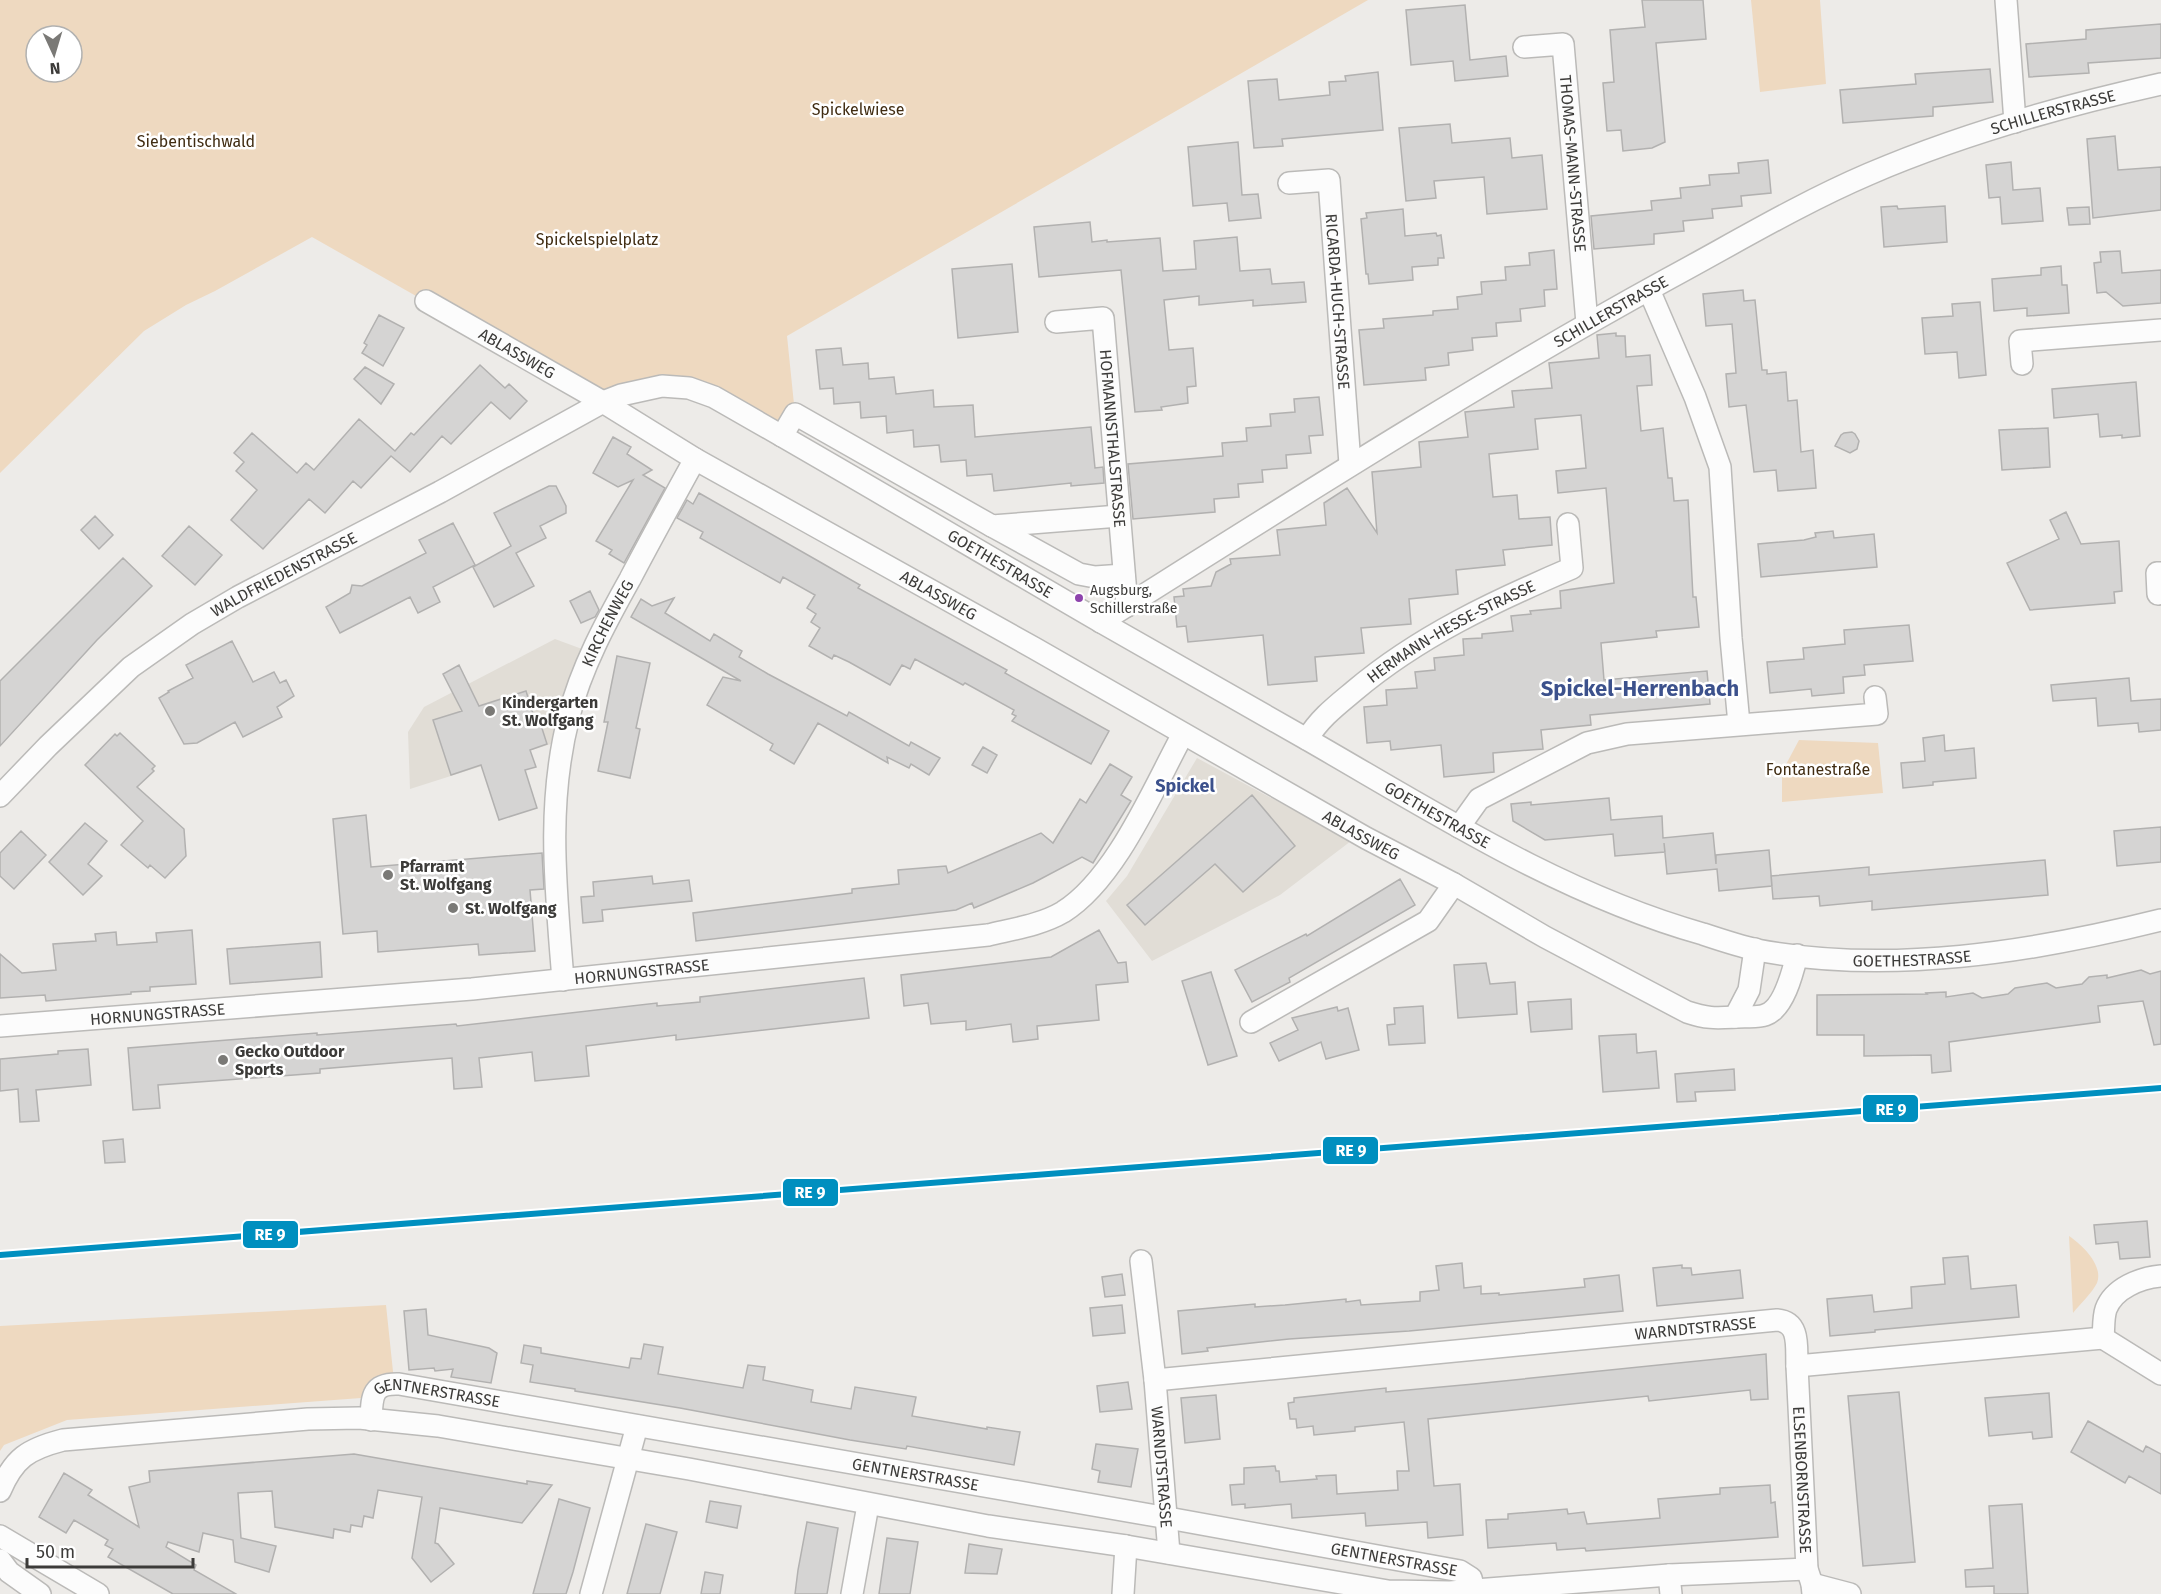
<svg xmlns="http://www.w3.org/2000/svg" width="2161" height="1594" font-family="'Fira Sans',sans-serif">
<rect width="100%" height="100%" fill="#edebe8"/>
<path fill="#e1ddd6" d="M555 639 582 649 557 714 551 744 410 789 408 732 424 707Z
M1197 758 1351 841 1280 895 1152 961 1106 901 1127 876Z"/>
<path fill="#eed9c0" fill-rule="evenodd" d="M0 0H1368L787 336 795 414 782 436 689 388 603 402 312 237 215 291 186 305 144 331 0 473ZM36 36H72V72H36Z
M1751 0H1820L1826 84 1760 92Z
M1799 740 1878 743 1883 793 1782 802V772Z
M2069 1236C2081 1244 2104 1265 2097 1283 2092 1293 2080 1304 2073 1313Z
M386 1305 394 1381 374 1393 361 1398 67 1420 4 1445 0 1451V1326Z"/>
<path fill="#d5d4d3" stroke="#b2b1b0" stroke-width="1.5" d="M1642 0H1703L1706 39 1656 43 1665 142 1652 148 1623 151 1621 130 1607 131 1603 83 1614 82 1610 30 1645 27Z
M1465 5 1470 60 1506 56 1508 76 1455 81 1453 61 1411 65 1406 10Z
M2161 24V58L2088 63 2089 73 2029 77 2026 44 2086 39V30Z
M1990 69 1993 102 1933 107V116L1843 123 1840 90 1916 84 1915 74Z
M1378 72 1383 130 1282 139 1283 146 1254 148 1248 81 1277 79 1279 100 1330 95 1329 82 1346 81 1345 76Z
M1450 124 1452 143 1510 138 1512 158 1542 155 1547 209 1487 214 1484 177 1434 181 1436 198 1406 201 1399 128Z
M2115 136 2118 170 2161 167V210L2093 218 2087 139Z
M1238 142 1242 195 1258 194 1261 218 1229 221 1227 203 1193 206 1188 147Z
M1768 160 1771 193 1741 196 1742 206 1712 209 1713 218 1683 221 1684 231 1654 234V244L1594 249 1591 216 1652 210 1651 201 1681 198 1680 188 1710 185 1709 175 1739 173 1738 163Z
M2011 162 2013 190 2040 188 2043 221 2002 224 2000 197 1989 198 1986 165Z
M1897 206 1898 209 1945 206 1947 242 1884 247 1881 207Z
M2089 207 2090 224 2069 225 2067 208Z
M1403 209 1405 236 1436 233 1437 236 1441 235 1444 258H1438V265L1412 267 1413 280 1369 284 1368 274H1366L1361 219 1367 218 1366 213Z
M1090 222 1092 242 1107 240V242L1160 238 1163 271 1196 269 1194 241 1237 237 1240 271 1270 269 1272 284 1304 282 1306 302 1253 306V300L1199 305V296L1164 300 1169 350 1193 348 1196 386 1187 387 1188 403 1161 407 1162 410 1135 412 1121 270 1039 277 1034 227Z
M1554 250 1557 289 1544 290 1545 306 1520 309 1521 321 1496 323 1497 336 1472 338 1473 350 1448 353 1449 365 1425 368 1426 380 1364 385 1359 330 1384 328 1383 319 1433 315V311L1458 309 1457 297 1482 294 1481 282 1506 280 1505 267 1530 265 1529 253Z
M2120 251 2122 273 2161 270V303L2123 306 2106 292 2097 293 2094 263 2101 262 2100 252Z
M1012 264 1018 332 958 338 952 269Z
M2061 266 2062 285H2067L2069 313 2027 316V308L1994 311 1992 279 2041 275V268Z
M1743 290 1744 301 1755 300 1762 370H1767V374L1786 372 1788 401 1797 400 1801 452 1813 450 1816 488 1778 491 1776 470 1754 472 1746 405 1729 407 1726 374 1736 373 1732 324 1706 326 1703 294Z
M1980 302 1986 375 1959 378 1957 352 1925 354 1922 318 1953 316 1952 304Z
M379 315 404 328 383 366 362 353 367 345 364 343Z
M1616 333V336H1625L1626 357 1650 355 1652 385 1637 386 1641 431 1663 428 1668 478H1672L1674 501 1688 500 1693 597H1696L1699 627 1656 631 1657 637 1601 643 1604 680 1707 671 1710 704 1590 715 1591 725 1541 730 1543 749 1493 753 1494 772 1444 777 1441 745 1391 750 1390 741 1367 743 1364 707 1387 705 1386 690 1417 688 1415 672 1435 670 1434 658 1464 655 1463 639 1482 638V634L1513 631 1511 616 1531 614 1530 611 1561 608 1560 591 1614 583 1606 488 1558 493 1556 471 1586 468 1581 415 1535 419 1538 449 1489 454 1493 497 1517 495 1519 519 1550 517 1552 545 1503 550 1505 565 1456 570 1458 594 1409 599 1411 624 1361 628 1364 653 1315 657 1317 681 1268 685 1263 635 1188 642 1186 626 1177 627 1174 597 1184 596 1183 589 1211 586 1216 572 1231 564 1230 559 1280 555 1277 530 1326 525 1324 503 1347 488 1377 533 1372 472 1421 467 1419 442 1468 437 1465 412 1514 407 1512 391 1552 388 1549 363 1599 358 1597 335Z
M841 348 843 365 868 363 869 379 894 377 896 394 933 390 934 407 973 405 975 437 1091 427 1095 468 1103 467 1104 483 1071 486V483L994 491 992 474 967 476 966 460 941 462 939 445 914 447 913 430 887 433 886 416 861 418 860 402 834 404 833 388 820 389 816 350Z
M480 365 505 388 509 384 527 401 510 419 491 402 451 444 442 436 410 472 391 456 361 488 353 481 325 513 309 499 263 549 231 520 257 490 236 471 244 462 234 453 252 433 297 473 306 463 314 470 359 419 395 451 411 433 414 435Z
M365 367 394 384 381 404 354 379Z
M2136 382 2140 436 2122 438V435L2100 437 2098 414 2054 418 2052 389Z
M1319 397 1323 435 1309 436 1311 453 1286 455 1287 468 1262 470 1263 482 1238 484 1239 497 1214 499 1215 512 1133 519 1128 464 1223 456 1222 443 1247 441 1246 428 1271 426 1270 414 1295 412 1294 399Z
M2048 428 2050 467 2002 470 1999 430Z
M1852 432 1855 434 1859 441 1857 449 1850 453 1835 446 1841 435 1844 433Z
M613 437 631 447 627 454 652 470 643 475 665 488 624 563 609 554 612 550 596 541 633 480 618 487 593 473Z
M549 486H556L566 506V513L540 526 546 538 516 553 534 586 494 607 473 567 511 546 494 513Z
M699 493 820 562 860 585 858 588 1007 670 1005 673 1109 731 1091 764 1012 721 1016 716 1012 714 1014 710 965 683 963 685 915 659 910 669 902 665 890 685 849 662 834 655 832 659 809 646 820 628 811 622 816 614 807 608 815 595 783 577 780 583 700 538 703 532 677 518 687 500 693 504Z
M2066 512 2081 544 2119 541 2122 591 2114 592 2115 603 2030 610 2007 563 2059 539 2050 520Z
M95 516 113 535 99 549 81 530Z
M453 523 475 565 433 587 440 602 418 613 410 597 340 633 326 607 350 593 352 585 362 586 426 553 419 540Z
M189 526 222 555 195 585 162 556Z
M1833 531 1834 538 1874 534 1877 567 1761 577 1758 544 1804 540 1816 537 1815 533Z
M123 558 152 586 97 640 0 746V681Z
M590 591 599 610 595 617 581 623 570 601Z
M674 598 665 613 710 641 714 634 742 651 739 657 768 674 847 716 849 712 909 746 911 742 940 758 929 775 911 764 909 768 887 757 888 763 818 723 794 764 770 750 773 744 707 705 723 677 741 681 631 617 641 599 652 606Z
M1909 625 1913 661 1864 665 1865 675 1843 677 1844 693 1812 696 1811 689 1770 693 1767 662 1804 659 1803 648 1845 644 1844 630Z
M232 641 253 682 274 672 280 683 286 680 294 696 277 707 282 717 243 737 235 722 197 743 184 744 159 698 169 692 168 691 193 678 186 665Z
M617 656 650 663 636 728 640 729 630 778 598 771 608 722H604Z
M459 665 479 706 526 691 535 720 539 719 547 744 530 750 536 767 525 770 537 808 499 820 481 765 451 775 433 720 462 711 443 674Z
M2129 678 2131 701 2161 699V730L2139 732 2138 723 2098 726 2096 698 2053 701 2051 685Z
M120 733 155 766 152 769 154 771 137 787 184 829 186 856 165 878 150 865 148 868 121 845 143 821 85 765 115 734 117 736Z
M1944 735 1945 751 1974 748 1976 778 1933 782V785L1903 788 1901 763 1925 761 1923 738Z
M983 747 997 755 987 773 972 765Z
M1110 764 1132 777 1121 795 1131 801 1093 863 1082 857 1033 883 974 908 972 903 956 910 696 941 693 913 852 893V889L899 884 898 870 946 866 948 873 1041 833 1053 843 1080 799 1086 803Z
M1252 795 1295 846 1243 892 1215 864 1145 925 1127 905Z
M1609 798 1611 820 1662 816 1663 838 1713 833 1716 864V855L1769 850 1772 886 1719 891 1717 869 1667 874 1664 843 1665 852 1615 856 1613 834 1545 840 1513 821 1511 804 1531 802V805Z
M366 815 371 867 542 853 544 889 530 890 535 951 479 955 478 944 378 952 377 931 343 934 333 819Z
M85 823 107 841 88 864 102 876 83 895 49 862Z
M2161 827V862L2117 866 2114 831Z
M21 831 46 855 14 889 0 876V853Z
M2045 860 2048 895 1872 910V901L1820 906 1819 896 1773 899 1771 876 1869 867V875Z
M652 876 653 884 689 880 692 901 602 910 603 921 583 923 581 897 594 896 593 882Z
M1400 879 1415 905 1289 978 1290 982 1252 1002 1235 970 1306 934 1307 936Z
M192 930 196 984 150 987V991L131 992V994L46 1001 45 995 0 998V954L22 973 56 970 53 944 96 941 95 934 116 932 117 945 157 942 156 933Z
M1099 930 1118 963 1126 962 1128 982 1096 985 1099 1020 1037 1026 1038 1039 1013 1042 1011 1024 966 1030V1021L931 1024 928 1003 904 1006 901 975 1051 957Z
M320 942 322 977 230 984 227 949Z
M1486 963 1490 984 1515 982 1517 1014 1458 1018 1454 965Z
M2141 970 2150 974 2161 971V1044L2154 1045 2143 1001 2098 1006 2100 1022 1949 1042 1951 1071 1932 1073 1931 1055 1864 1056V1035H1817V995L1927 994 1926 993 1946 992V997L1973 993 1982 998 2008 994 2015 988 2047 983 2056 988 2082 984 2089 977 2107 975V978Z
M1211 972 1237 1056 1208 1065 1182 981Z
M864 978 869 1018 676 1040V1035L586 1046 589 1076 535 1081 532 1052 479 1058 482 1087 454 1089 452 1058 320 1069V1073L158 1085 160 1108 133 1110 128 1048 317 1033V1035L456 1024 457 1026 657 1003V1006L700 1002V997Z
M1571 999 1572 1029 1531 1032 1528 1002Z
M1423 1006 1425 1043 1389 1045 1387 1025 1395 1024 1394 1008Z
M1337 1007 1338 1011 1348 1008 1359 1050 1326 1059 1321 1042 1279 1061 1270 1043 1298 1030 1292 1018Z
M1636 1034 1637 1053 1656 1051 1659 1088 1603 1092 1599 1036Z
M88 1049 91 1085 36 1090 39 1121 20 1122 18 1089 0 1091V1059L58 1054V1051Z
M1734 1069 1735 1090 1695 1092 1696 1101 1677 1102 1675 1074Z
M123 1139 125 1162 105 1163 103 1141Z
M2147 1221 2150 1257 2120 1259 2118 1242 2096 1244 2094 1225Z
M1968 1256 1971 1289 2016 1285 2019 1317 1875 1330V1332L1830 1336 1827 1299 1872 1295 1874 1312 1912 1308 1911 1287 1945 1284 1943 1258Z
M1462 1263 1464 1288 1481 1286V1294L1499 1293V1295L1585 1287 1584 1279 1619 1275 1623 1311 1409 1331 1289 1339 1207 1348 1208 1351 1182 1354 1178 1311 1255 1304V1307L1285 1305 1346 1299V1302L1360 1300 1361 1305 1420 1301V1292L1439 1290 1436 1266Z
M1682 1265V1268H1691L1692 1275 1740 1270 1743 1298 1657 1306 1653 1268Z
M1122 1274 1125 1295 1105 1297 1102 1277Z
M1122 1305 1125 1333 1093 1336 1090 1308Z
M426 1309 428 1335 489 1348 497 1353 491 1383 451 1377 453 1369 435 1371 434 1368 409 1370 404 1311Z
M644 1344 663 1347 658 1374 743 1388 748 1365 765 1367 763 1380 813 1390 811 1402 851 1409 855 1387 916 1397 912 1416 987 1429V1427L1020 1432 1014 1465 907 1446 906 1449 850 1440 680 1408 575 1391V1389L530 1382 533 1365 521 1363 524 1345 541 1348V1353L629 1368 631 1358 641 1359Z
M1766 1354 1768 1399 1751 1400 1750 1390 1649 1401 1648 1396 1428 1419 1434 1486 1460 1484 1463 1535 1428 1538 1427 1522 1366 1526 1365 1513 1292 1518 1291 1504 1245 1508V1504L1232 1505 1230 1485 1244 1484V1468L1275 1466 1276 1471H1279L1280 1482 1317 1479 1316 1476 1336 1475 1337 1494 1398 1490 1397 1471H1409L1404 1422 1355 1427V1431L1314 1435 1313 1426 1297 1428 1296 1419H1290L1288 1403 1294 1402V1398L1386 1388V1392L1474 1384Z
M1128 1382 1132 1409 1100 1412 1097 1386Z
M1899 1392 1915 1562 1863 1566 1848 1396Z
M2049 1393 2052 1437 2033 1439 2032 1432 1989 1436 1985 1398Z
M1216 1395 1220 1439 1185 1443 1181 1398Z
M2088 1421 2143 1452 2146 1446 2161 1454V1494L2129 1476 2125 1483 2071 1452Z
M1096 1444 1138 1449 1131 1487 1098 1482 1100 1471 1092 1469Z
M354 1454 527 1484V1481L552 1485 522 1523 440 1508 435 1543 438 1544 454 1564 431 1582 412 1558 422 1497 378 1490 373 1518 364 1516 362 1527 351 1525 350 1532 334 1529 333 1538 275 1527 272 1491 238 1493 241 1538 276 1546 269 1572 235 1562 233 1540 203 1533 199 1552 168 1542 166 1547 196 1565 194 1570 236 1594H173L108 1557 113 1549 105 1545 108 1540 74 1520 66 1533 39 1517 64 1473 92 1490 88 1495 139 1527 129 1487 150 1482 149 1471Z
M1770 1485 1771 1503 1775 1502 1778 1537 1586 1551 1585 1548 1557 1550 1556 1543 1488 1548 1486 1520 1508 1519V1514L1567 1509 1568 1514 1584 1512 1587 1524 1660 1518 1658 1499 1720 1494V1488Z
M559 1499 590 1508 573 1572 566 1594H533Z
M710 1501 741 1506 737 1528 706 1522Z
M2022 1504 2028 1594H1994V1586L1966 1587 1965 1570 1993 1568 1989 1506Z
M807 1522 838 1528 827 1594H795L798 1570Z
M646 1524 677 1532 660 1594H627Z
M887 1538 918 1542 910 1594H879Z
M969 1544 1002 1549 997 1574 965 1573Z
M705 1572 723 1575 720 1594H701Z"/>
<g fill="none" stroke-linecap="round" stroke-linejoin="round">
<defs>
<g id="minor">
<path d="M2006 0 2015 122"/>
<path id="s1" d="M1524 47 1563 44 1587 323"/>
<path id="s2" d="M1289 183 1329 180 1350 464"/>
<path d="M1649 290 1695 397 1720 467 1731 638 1739 724"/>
<path id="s3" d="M426 301 603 402 695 459 1034 648 1366 838 1454 884 1545 937 1687 1012C1708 1019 1716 1018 1737 1017 1746 1016 1757 1018 1765 1015 1784 1009 1793 971 1797 955"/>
<path id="s4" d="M1056 322 1103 318 1127 606"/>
<path d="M2022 364 2020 341 2161 330"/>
<path d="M782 436 795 414 992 526 1119 516"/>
<path d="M992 526 1079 574 1095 577 1124 575"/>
<path d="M2158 594 2157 573H2161"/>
<path id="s5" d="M1101 622C1287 505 1473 386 1666 280 1733 244 1799 204 1869 174 1962 134 2062 106 2161 84"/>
<path id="s6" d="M1307 739C1320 718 1336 706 1354 691 1419 636 1495 601 1572 568L1568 524"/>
<path id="s7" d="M0 796 48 746 131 667 192 624 238 597 440 492 603 402 621 395 662 386 689 388 714 397C844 471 972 547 1101 622 1170 662 1240 701 1310 741 1437 814 1561 894 1703 934 1721 940 1739 946 1757 950 1889 975 2033 952 2161 920"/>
<path d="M1459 827 1479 799 1587 743 1627 734 1877 714 1875 697"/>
<path id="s8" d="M563 980C556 890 546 805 569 716 581 668 606 622 630 579 651 539 673 499 695 459"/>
<path d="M1735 1017 1749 990 1755 949"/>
<path d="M1251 1022 1428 921 1454 884"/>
<path id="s9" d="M0 1026 472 989 988 935C1013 929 1041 925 1063 912 1116 879 1153 789 1183 734"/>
<path id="s10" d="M1141 1261 1155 1380 1169 1553"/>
<path d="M2103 1338 2161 1374"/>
<path id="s11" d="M1797 1366 1807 1569 1812 1584 1813 1594"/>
<path id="s12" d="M1155 1380 1777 1320C1801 1322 1796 1348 1797 1366L2103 1338C2104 1329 2103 1318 2106 1309 2114 1288 2140 1278 2161 1276"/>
<path id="s13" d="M371 1420C372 1397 371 1383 399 1384L1168 1518 1460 1571 1471 1578 1474 1590"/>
<path d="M0 1491C14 1458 28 1449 63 1440L308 1419 359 1418 438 1426 689 1469 988 1526 1126 1546 1388 1591 1450 1592 1669 1575 1807 1569"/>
<path d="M0 1536 98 1594"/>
<path d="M0 1560 9 1572 40 1594"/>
<path d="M1669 1575 1671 1594"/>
<path d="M1812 1584 1850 1594"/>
<path d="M591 1594 637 1426"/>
<path d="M852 1594 868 1505"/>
<path d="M1123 1594 1126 1546"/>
</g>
</defs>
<use href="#minor" stroke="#bbbab8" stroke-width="24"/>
<use href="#minor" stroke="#fcfcfc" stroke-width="21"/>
<defs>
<path id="rail-1" d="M0 1255 2161 1088"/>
</defs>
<use href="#rail-1" stroke="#fff" stroke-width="10"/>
<use href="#rail-1" stroke="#008fbf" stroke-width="6"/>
</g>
<circle fill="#8e44ad" stroke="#fff" stroke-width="2" cx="1079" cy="598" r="5"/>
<g fill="#7a7976" stroke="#fff" stroke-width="2">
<circle cx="490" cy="711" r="6"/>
<circle cx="388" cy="875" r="6"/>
<circle cx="453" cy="908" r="6"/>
<circle cx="223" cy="1060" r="6"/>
</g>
<g text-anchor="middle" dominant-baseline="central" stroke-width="5" stroke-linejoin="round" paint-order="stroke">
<g font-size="14" fill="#3c3b39" stroke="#fff" text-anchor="start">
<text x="1090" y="590">Augsburg,<tspan x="1090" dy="18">Schillerstraße</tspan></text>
</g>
<g font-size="16" fill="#402c12" stroke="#fff">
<text x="858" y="109">Spickelwiese</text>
<text x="196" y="141">Siebentischwald</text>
<text x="597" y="239">Spickelspielplatz</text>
<text x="1818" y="769">Fontanestraße</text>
</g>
<g font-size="16" fill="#3c3b39" stroke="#fff">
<text stroke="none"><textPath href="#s5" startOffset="1084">SCHILLERSTRASSE</textPath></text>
<text stroke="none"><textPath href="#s1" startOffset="159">THOMAS-MANN-STRASSE</textPath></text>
<text stroke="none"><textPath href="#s2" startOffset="162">RICARDA-HUCH-STRASSE</textPath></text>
<text stroke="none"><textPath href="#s5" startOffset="597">SCHILLERSTRASSE</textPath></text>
<text stroke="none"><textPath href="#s3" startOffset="105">ABLASSWEG</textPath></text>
<text stroke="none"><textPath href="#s4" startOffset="168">HOFMANNSTHALSTRASSE</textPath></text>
<text stroke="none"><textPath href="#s7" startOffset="1172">GOETHESTRASSE</textPath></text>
<text stroke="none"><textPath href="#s7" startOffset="363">WALDFRIEDENSTRASSE</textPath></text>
<text stroke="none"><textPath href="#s3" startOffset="591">ABLASSWEG</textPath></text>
<text stroke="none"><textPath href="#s8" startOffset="366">KIRCHENWEG</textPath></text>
<text stroke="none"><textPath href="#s6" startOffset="182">HERMANN-HESSE-STRASSE</textPath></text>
<text stroke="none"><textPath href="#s7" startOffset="1676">GOETHESTRASSE</textPath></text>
<text stroke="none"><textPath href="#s3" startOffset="1077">ABLASSWEG</textPath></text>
<text stroke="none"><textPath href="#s7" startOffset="2180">GOETHESTRASSE</textPath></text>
<text stroke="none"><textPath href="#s9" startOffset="644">HORNUNGSTRASSE</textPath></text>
<text stroke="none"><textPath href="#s9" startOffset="158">HORNUNGSTRASSE</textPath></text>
<text stroke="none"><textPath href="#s12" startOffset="543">WARNDTSTRASSE</textPath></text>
<text stroke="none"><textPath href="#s13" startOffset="93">GENTNERSTRASSE</textPath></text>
<text stroke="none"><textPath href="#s10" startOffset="207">WARNDTSTRASSE</textPath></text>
<text stroke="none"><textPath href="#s13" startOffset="579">GENTNERSTRASSE</textPath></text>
<text stroke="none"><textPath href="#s11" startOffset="114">ELSENBORNSTRASSE</textPath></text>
<text stroke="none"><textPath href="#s13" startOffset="1065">GENTNERSTRASSE</textPath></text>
</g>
<g font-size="16" font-weight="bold" fill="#3c3b39" stroke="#fff" text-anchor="start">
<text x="502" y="702">Kindergarten<tspan x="502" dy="18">St. Wolfgang</tspan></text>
<text x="400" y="866">Pfarramt<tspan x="400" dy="18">St. Wolfgang</tspan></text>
<text x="465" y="908">St. Wolfgang</text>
<text x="235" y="1051">Gecko Outdoor<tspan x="235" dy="18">Sports</tspan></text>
</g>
<g font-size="18" font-weight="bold" fill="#3c518c" stroke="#fff">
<text x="1185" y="786">Spickel</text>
</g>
<g font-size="22" font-weight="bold" fill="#3c518c" stroke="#fff">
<text x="1640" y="688">Spickel-Herrenbach</text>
</g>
</g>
<g stroke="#fff" stroke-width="2">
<rect x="1862" y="1094" width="57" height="29" rx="6" fill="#008fbf"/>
<rect x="1322" y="1136" width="57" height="29" rx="6" fill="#008fbf"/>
<rect x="782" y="1178" width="57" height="29" rx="6" fill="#008fbf"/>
<rect x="242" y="1220" width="57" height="29" rx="6" fill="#008fbf"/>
</g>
<g font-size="16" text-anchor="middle" font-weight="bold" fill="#fff">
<text x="1891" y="1115">RE 9</text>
<text x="1351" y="1156">RE 9</text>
<text x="810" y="1198">RE 9</text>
<text x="270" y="1240">RE 9</text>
</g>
<g transform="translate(54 54) rotate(176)"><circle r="28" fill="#ffffff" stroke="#b1b1b0" stroke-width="1.5"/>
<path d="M0-4.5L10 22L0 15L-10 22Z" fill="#7a7976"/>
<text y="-9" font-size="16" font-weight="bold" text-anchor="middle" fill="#3c3b39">N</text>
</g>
<path d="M27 1558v9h166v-9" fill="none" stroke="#3c3b39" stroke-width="3"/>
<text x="36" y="1558" font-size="18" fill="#3c3b39" stroke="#ffffff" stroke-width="4.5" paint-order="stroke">50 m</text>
</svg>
